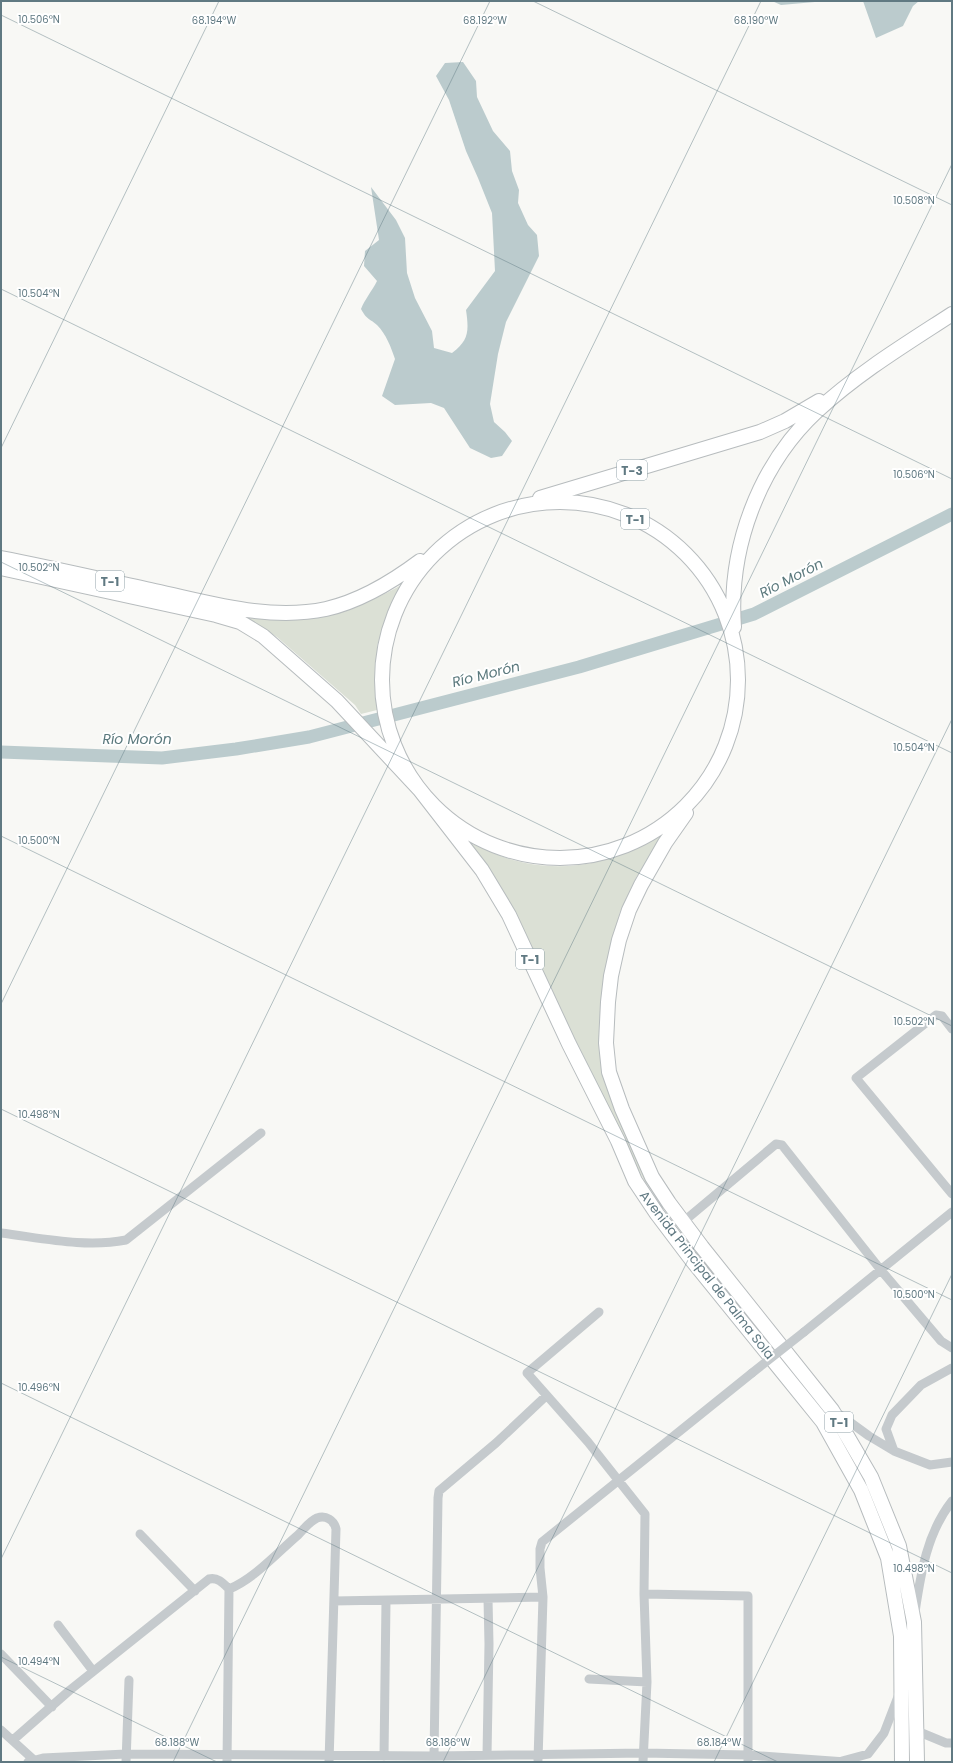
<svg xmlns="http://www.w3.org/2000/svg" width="953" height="1763" font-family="Poppins,sans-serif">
<rect width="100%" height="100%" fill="#f8f8f5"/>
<path fill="#dbe0d5" d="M401 585 388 611 377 646V710L361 714 355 705 277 637 247 618C269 617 291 618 312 617 338 614 378 599 401 585Z
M666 828 668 831 637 876 620 912 612 941 600 1015 602 1056 649 1182 646 1184 468 842C483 848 498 856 513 860 555 872 600 866 639 847 649 843 658 834 666 828Z"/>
<path fill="#bbcbcd" d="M772 1H826L781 5Z
M863 1H919L913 6 903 26 876 38Z
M463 62 476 81 477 97 493 131 510 151 512 171 519 190 518 203 528 225 537 235 539 256 506 322 498 354 490 404 494 422 505 432 512 441 502 456 491 458 470 448 444 408 431 403 395 405 382 396 395 359C391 347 386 334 377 325 369 318 367 320 361 309 365 299 372 291 377 281L364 266 365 251 379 240 371 187 396 220 405 238 407 273 415 298 432 331 434 348 452 353C469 340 469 331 466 310L495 271 492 213 478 178 466 151 449 100 436 76 445 63Z"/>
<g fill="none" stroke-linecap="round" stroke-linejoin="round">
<path stroke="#bbcbcd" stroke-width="13" d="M1 752 162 758 236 749 309 737 579 667 754 614 952 514"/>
<defs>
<path id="highway" d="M540 498 760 432 785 421 819 401
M382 680a178 178 0 1 1 356 0a178 178 0 1 1-356 0Z
M1 558C53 568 104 580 155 591 211 603 269 621 326 609 361 601 392 582 420 561
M1 568 216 615 240 622 263 636 337 701 420 790 482 870 509 915 569 1044 618 1141 635 1181 657 1214 691 1259 823 1422 861 1490 888 1558 901 1636 902 1762
M734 627C728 548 759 465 817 411 858 373 906 344 952 314
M686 813 665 843 641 885 629 910 619 940 611 976 608 1002 606 1043 609 1072 622 1109 652 1177 669 1203 702 1247 832 1410 871 1477 899 1546 914 1622 917 1762"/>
</defs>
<use href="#highway" stroke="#b7bcbe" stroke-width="16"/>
<path stroke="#c5cacd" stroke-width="9" d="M952 1029 942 1016 936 1015 856 1078 952 1194
M683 1222 776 1144 782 1145 880 1269 941 1341 952 1348
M1 1233C42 1238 85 1248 126 1240L261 1133
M599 1312 527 1373 588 1442 645 1514 644 1594 647 1682 643 1762
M804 1332 952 1212
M836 1412 869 1436 894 1451 930 1465 952 1462
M894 1451 886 1429 892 1415 921 1385 952 1368
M140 1534 195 1591
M229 1589C254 1579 278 1552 298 1535 304 1529 310 1521 317 1518 326 1515 334 1520 336 1529L329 1762
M644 1594 748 1596V1762
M334 1601 543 1597
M915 1612C921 1572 927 1533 952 1501
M58 1625 93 1671
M1 1654 52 1707
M589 1679 647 1682
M1 1730 34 1760
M917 1731 946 1743H952
M13 1740 70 1690 209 1579C218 1577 223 1583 229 1589L227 1762
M487 1755 489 1644 488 1599
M384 1756 386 1601
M434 1756 438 1498 439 1491 496 1443 546 1396
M538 1760 543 1597 540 1568V1549L542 1542 752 1373
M842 1761 868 1754 884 1733 899 1694
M28 1762 43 1758 126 1754 434 1756 643 1753 748 1755 846 1762
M126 1762 129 1680"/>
<use href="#highway" stroke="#fff" stroke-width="14"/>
<path stroke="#c5cacd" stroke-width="9" d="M752 1373 804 1332"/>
</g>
<path fill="none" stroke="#607982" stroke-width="1" stroke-opacity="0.45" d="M533 1 952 205M1 15 952 479M1 289 952 753M1 448 219 1M1 562 952 1026M1 836 952 1300M1 1004 490 1M1 1109 952 1573M1 1383 778 1762M1 1559 761 1M1 1657 217 1762M173 1762 952 164M443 1762 952 719M714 1762 952 1274"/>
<g text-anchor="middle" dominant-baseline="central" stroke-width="4" stroke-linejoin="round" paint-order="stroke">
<g fill="#fff" stroke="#90a1a8" stroke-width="1">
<rect x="617" y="460" width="30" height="20" rx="3"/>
<rect x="621" y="509" width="28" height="20" rx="3"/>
<rect x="96" y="571" width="28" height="20" rx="3"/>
<rect x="516" y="949" width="28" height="20" rx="3"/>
<rect x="825" y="1412" width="28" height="20" rx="3"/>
</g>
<g font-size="12" font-weight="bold" fill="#607982">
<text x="632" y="470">T-3</text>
<text x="635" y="519">T-1</text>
<text x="110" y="581">T-1</text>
<text x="530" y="959">T-1</text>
<text x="839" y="1422">T-1</text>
</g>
<g font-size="13" fill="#607982" stroke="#fff">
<text transform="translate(707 1275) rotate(52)">Avenida Principal de Palma Sola</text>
</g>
<g font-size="14" font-style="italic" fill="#5b797d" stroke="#fff">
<text transform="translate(791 578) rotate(-27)">Río Morón</text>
<text transform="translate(486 674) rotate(-14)">Río Morón</text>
<text x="137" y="739">Río Morón</text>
</g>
</g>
<g font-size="10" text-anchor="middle" fill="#607982" stroke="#fff" stroke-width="4" stroke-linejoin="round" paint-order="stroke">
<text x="39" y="23">10.506°N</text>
<text x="214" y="24">68.194°W</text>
<text x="485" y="24">68.192°W</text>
<text x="756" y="24">68.190°W</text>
<text x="914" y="204">10.508°N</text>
<text x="39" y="297">10.504°N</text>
<text x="914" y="478">10.506°N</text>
<text x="39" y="571">10.502°N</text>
<text x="914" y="751">10.504°N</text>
<text x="39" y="844">10.500°N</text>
<text x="914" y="1025">10.502°N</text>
<text x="39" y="1118">10.498°N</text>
<text x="914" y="1298">10.500°N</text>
<text x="39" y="1391">10.496°N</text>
<text x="914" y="1572">10.498°N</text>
<text x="39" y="1665">10.494°N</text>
<text x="177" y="1746">68.188°W</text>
<text x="448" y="1746">68.186°W</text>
<text x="719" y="1746">68.184°W</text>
</g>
<rect width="953" height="1763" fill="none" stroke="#607982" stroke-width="4"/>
</svg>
